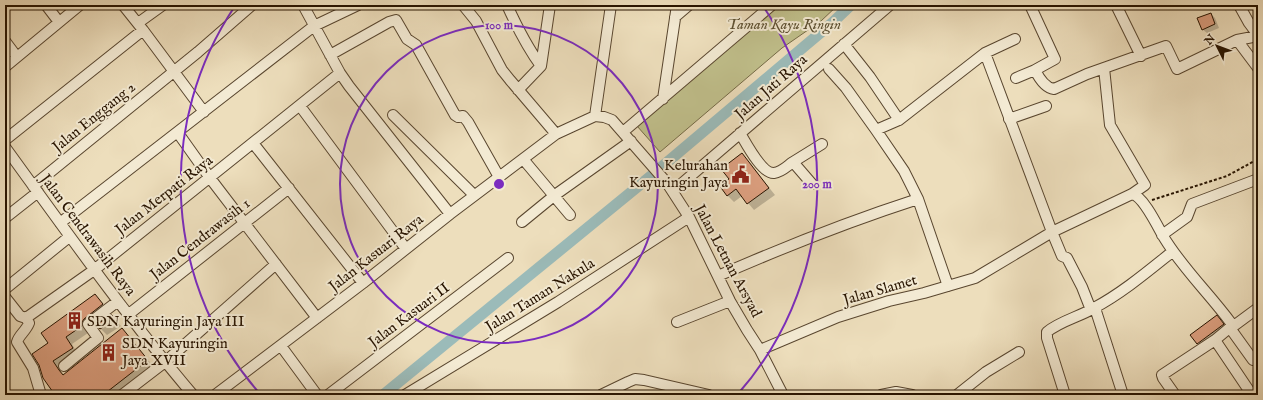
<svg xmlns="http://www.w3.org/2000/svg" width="1263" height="400" font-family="'IM FELL English',serif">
<rect width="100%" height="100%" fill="#eddebc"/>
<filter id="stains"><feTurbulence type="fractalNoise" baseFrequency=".005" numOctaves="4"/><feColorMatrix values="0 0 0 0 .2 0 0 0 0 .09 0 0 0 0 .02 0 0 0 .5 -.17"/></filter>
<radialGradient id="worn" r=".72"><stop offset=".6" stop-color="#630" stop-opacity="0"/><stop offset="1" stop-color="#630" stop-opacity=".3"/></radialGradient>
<path fill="#c0bf8b" stroke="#746a46" d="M776 5H838L821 21 782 48 660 152 637 126Z"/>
<path fill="#0003" d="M1211 14 1215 18 1219 28 1207 33 1202 29Z
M748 161 775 195 754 210 742 196 734 202 727 195 730 179Z
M101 302 109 311 90 326 88 333 72 344 78 355 59 368 64 376 122 329 154 367 118 395H56L33 354Z
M111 316 121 326 107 335 98 326Z
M1223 323 1230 331 1204 350 1198 344Z"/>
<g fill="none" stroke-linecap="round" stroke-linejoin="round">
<path stroke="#9bbbb9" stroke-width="11" d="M383 395 652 175 832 23 851 5"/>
</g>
<path fill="#db9e7e" stroke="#281400" d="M1211 13 1215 24 1202 30 1197 18Z
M742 153 769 188 747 204 736 189 727 196 719 185 729 179 721 169Z
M95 294 103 304 84 319 82 322V326L66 337 73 348 53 361 59 370 63 375 122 328 148 360 103 395H55L43 378 39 365 32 354 48 343 41 333Z
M111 314 115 319 100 329 97 325Z
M1217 315 1224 324 1197 344 1190 335Z"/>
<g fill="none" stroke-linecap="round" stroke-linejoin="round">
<defs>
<path id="minor" d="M46 5 59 22
M123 5 143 30 204 112
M303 5 340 73 349 86 450 214
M463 5 476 21 502 70 510 80 556 134
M507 5C517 27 527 47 541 66
M1030 5 1055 59 1035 70C1039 78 1046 88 1054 89L1087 74 1166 46 1177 69 1237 40 1258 36
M1116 5 1141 56
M1239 5 1249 23 1258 35
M675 17 689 5
M138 23 163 5
M1237 40 1258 68
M5 41 17 57
M844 44 870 77 899 120
M985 53 1052 232 1062 256 1067 258 1082 287 1091 310
M330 55 389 22 396 20 407 39 416 45 455 115 458 117 463 116 468 122 499 177
M5 67 80 5
M829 69 846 88 876 130 904 171 918 199 948 286
M1016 78 1035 70
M518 90 541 66 550 5
M663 99 677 5
M300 106 406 249
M393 115 474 195
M595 116 611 5
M1009 119 1046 106
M876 130 899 120 985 53 1015 39
M623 132 772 5
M178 133 210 178 317 318
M740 133C746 143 762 174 774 173 782 172 787 166 793 162L812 184
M5 140 143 30
M253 143 363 283
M5 147C66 231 126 316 193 395
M523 159 570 215
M793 162 822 144
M33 186 198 52 252 5
M673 191 890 5
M1132 194C1143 196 1157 225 1163 236 1182 268 1209 293 1231 323L1235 325 1258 308
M5 218 38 192
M522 222 555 195 631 141
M60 223 314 26 358 5
M1162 235 1187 217 1192 204 1258 179
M718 276C784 247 850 221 918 199
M5 289 69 237
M5 297 20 316 26 318 94 270 340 73
M1095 308 1123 395
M129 314 289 188
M26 318 29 323C26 331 19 335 17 342L33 368 41 395
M677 322 730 301
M1233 325 1215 340 1252 395
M1230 328 1253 360
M281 346 317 395
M760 350 838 317 889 301 924 293 975 278 1052 232 1132 194 1145 185 1110 125 1104 68
M64 366 98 338 88 324 118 301
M122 395 165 362 276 264
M215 395 363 283 450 214 556 134 595 116 604 117 612 120 667 183 689 217 730 301 747 330 760 350 783 395
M328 395 508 258
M405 395 558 302 689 217
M601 395 628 382 635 379 644 380 709 395
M881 395 896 392 912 395
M957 395 986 372 1019 352
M1065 395 1047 338V332C1060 321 1079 317 1094 308 1122 293 1147 272 1172 252
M1175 395 1163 378 1162 375 1215 340"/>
</defs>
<use href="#minor" stroke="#59462f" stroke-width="12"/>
<path stroke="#281400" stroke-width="2" stroke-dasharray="3 2" stroke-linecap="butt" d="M1152 200 1227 176 1258 159"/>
<use href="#minor" stroke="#f3ead3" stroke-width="10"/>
</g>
<g fill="none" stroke="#7b2cbf" stroke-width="2">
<circle cx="499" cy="184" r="159"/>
<path d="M261 395A318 318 0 0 1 235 6M763 6A318 318 0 0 1 737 395"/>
</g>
<defs>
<symbol id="civic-bare" viewBox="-9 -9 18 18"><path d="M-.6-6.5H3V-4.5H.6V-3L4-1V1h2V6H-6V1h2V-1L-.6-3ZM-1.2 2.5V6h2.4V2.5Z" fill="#8f2418" stroke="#f3ead3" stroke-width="2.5" paint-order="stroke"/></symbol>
<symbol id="building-bare" viewBox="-9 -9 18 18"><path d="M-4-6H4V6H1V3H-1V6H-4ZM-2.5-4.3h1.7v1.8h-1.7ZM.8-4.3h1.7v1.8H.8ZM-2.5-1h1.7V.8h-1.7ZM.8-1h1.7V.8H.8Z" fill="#8f2418" stroke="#f3ead3" stroke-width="2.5" paint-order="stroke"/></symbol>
</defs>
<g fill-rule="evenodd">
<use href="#civic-bare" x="728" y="162" width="25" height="25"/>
<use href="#building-bare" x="62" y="308" width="25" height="25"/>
<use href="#building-bare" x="96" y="340" width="25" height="25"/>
</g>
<g text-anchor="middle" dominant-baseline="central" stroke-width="4" stroke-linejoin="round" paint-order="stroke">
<g font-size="15" font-style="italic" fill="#5d5031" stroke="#f3ead3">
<text x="784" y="24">Taman Kayu Ringin</text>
</g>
<g font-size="15" fill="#281400" stroke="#f3ead3">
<text transform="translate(771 87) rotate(-41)">Jalan Jati Raya</text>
<text transform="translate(94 117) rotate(-39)">Jalan Enggang 2</text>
<text transform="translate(164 195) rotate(-38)">Jalan Merpati Raya</text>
<text transform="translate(88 235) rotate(53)">Jalan Cendrawasih Raya</text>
<text transform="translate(200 239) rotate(-38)">Jalan Cendrawasih 1</text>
<text transform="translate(376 253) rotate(-38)">Jalan Kasuari Raya</text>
<text transform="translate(728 261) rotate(62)">Jalan Letnan Arsyad</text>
<text transform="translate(880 290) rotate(-16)">Jalan Slamet</text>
<text transform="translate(540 295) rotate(-32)">Jalan Taman Nakula</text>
<text transform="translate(409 315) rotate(-37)">Jalan Kasuari II</text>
</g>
<g font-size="15" fill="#281400" stroke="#f3ead3" text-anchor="start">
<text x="728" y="165" text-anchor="end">Kelurahan<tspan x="728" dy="17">Kayuringin Jaya</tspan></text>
<text x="87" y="321">SDN Kayuringin Jaya III</text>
<text x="122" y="343">SDN Kayuringin<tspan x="122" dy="17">Jaya XVII</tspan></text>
</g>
</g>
<circle cx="499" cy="184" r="6" fill="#7b2cbf" stroke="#f3ead3" stroke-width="2"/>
<g font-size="12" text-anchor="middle" font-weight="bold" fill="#7b2cbf" stroke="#f3ead3" stroke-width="4" stroke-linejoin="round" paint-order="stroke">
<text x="499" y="29">100 m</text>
<text x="817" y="188">200 m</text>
</g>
<rect width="1263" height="400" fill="none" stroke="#eddebc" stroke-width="20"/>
<rect x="6" y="6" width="1251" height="388" fill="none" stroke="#281400" stroke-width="2"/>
<rect x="10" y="10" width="1243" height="380" fill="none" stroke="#281400"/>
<g transform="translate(1217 46) rotate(312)" stroke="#f3ead3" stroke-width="3" paint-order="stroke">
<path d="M0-3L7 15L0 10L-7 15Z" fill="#281400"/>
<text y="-6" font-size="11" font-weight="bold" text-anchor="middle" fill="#281400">N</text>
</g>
<rect width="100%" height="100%" filter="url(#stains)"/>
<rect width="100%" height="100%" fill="url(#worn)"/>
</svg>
